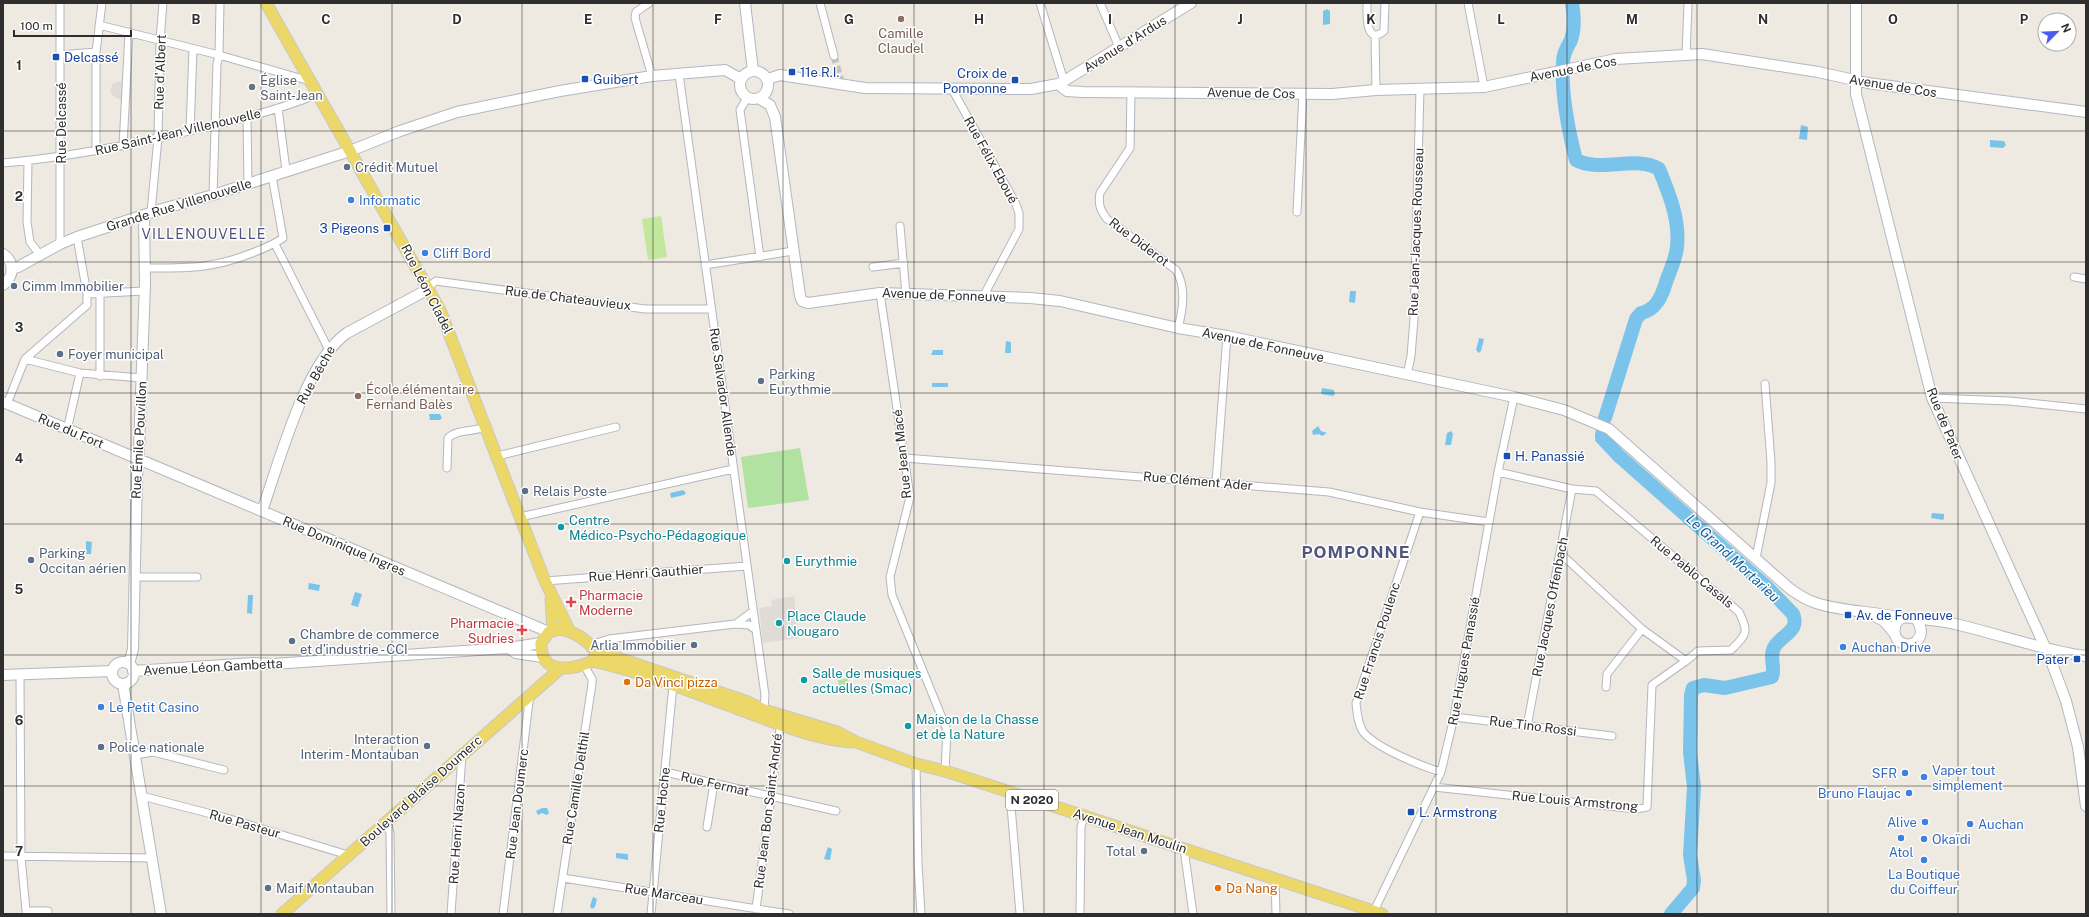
<svg xmlns="http://www.w3.org/2000/svg" width="2089" height="917" font-family="'Public Sans',sans-serif">
<rect width="100%" height="100%" fill="#eeeae1"/>
<path fill="#b2e2a1" d="M800 448 809 500 748 508 741 457Z
M848 678 849 687 839 688 838 680Z"/>
<path fill="#c3e89d" d="M661 216 667 257 648 260 642 219Z"/>
<path fill="#dfdcd8" d="M125 80 124 101 114 97 110 91 113 83Z
M794 596 799 638 763 643 759 608 772 606 771 600Z"/>
<path fill="#7ac4eb" d="M1327 9 1330 11V24L1323 25V11Z
M1801 125 1808 127 1807 140 1799 139Z
M1990 140 2004 141 2006 145 2003 148 1990 147Z
M1350 291H1356L1355 303 1349 302Z
M1479 338 1484 339 1481 351 1479 353 1476 350Z
M1006 341 1011 342V353H1005Z
M933 350H943V355H931Z
M932 383H948V387H932Z
M1322 388 1334 390 1335 394 1333 396 1321 394Z
M429 414H440L442 418 440 420H430Z
M1318 426 1321 431 1327 433 1322 436 1319 434 1313 435 1312 431Z
M1451 431 1453 434 1451 445H1445L1447 433Z
M683 490 686 493 684 495 671 498 670 493Z
M1932 513 1944 514V518L1943 520 1931 518Z
M86 541 92 542 91 554H86Z
M309 583 320 585 319 591 308 589Z
M355 592 362 594 358 607 351 605Z
M248 595H253L252 614 247 613Z
M542 808H547L549 813 547 815 542 813 538 815 536 811Z
M828 847 832 849 830 860 824 859Z
M616 853 628 854V860L616 858Z
M593 897 597 899 595 907 592 909 590 906Z"/>
<g fill="none" stroke-linecap="round" stroke-linejoin="round">
<path stroke="#7ac4eb" stroke-width="14" d="M1572 3C1574 14 1575 28 1571 40 1567 48 1563 53 1563 63 1561 95 1568 129 1576 160 1600 173 1637 155 1659 169 1669 193 1680 220 1677 247 1676 258 1670 271 1666 282 1662 296 1656 310 1641 313L1636 319 1605 418
M1602 434V438L1619 456 1767 587 1793 614C1800 631 1783 634 1775 646 1768 656 1776 667 1772 677L1725 688 1704 685 1693 688 1691 695 1690 752 1694 787 1690 855 1694 880 1693 888 1671 914"/>
<path stroke="#c8c4bd" stroke-width="7" stroke-dasharray="7 3.5" stroke-linecap="butt" d="M834 56 842 85"/>
<defs>
<path id="street" d="M649 3 636 12 635 18 652 76
M820 3 834 56
M1040 3 1064 81
M1100 3 1119 47
M1367 3C1367 14 1365 46 1384 31L1385 3
M1468 3 1484 87
M99 25 219 55 310 81
M1375 35 1376 90
M60 55 96 52
M1686 56 1688 3
M679 74 765 695 764 710
M952 89 1015 202 1019 213V229L983 297
M1131 91 1130 148 1100 193C1098 204 1100 210 1107 219L1176 270C1186 286 1183 310 1178 328
M747 98 740 110 760 257
M278 108 286 170
M247 117 248 184
M190 131 193 49
M123 146 129 32
M96 151V52L102 3
M28 161 27 222 30 242 40 255
M3 163C61 158 114 148 171 135 221 124 271 113 318 94
M213 195 217 64 219 55 220 3
M151 212 158 138 160 40 163 3
M1297 212 1303 93
M900 226 906 294
M77 237 87 294
M60 244V3
M275 244 329 350
M705 265 793 251
M873 267 904 263
M145 268C187 268 212 269 252 253 263 249 273 245 283 238L272 176
M2074 277 2086 279
M428 287 436 281 645 309H711
M880 293 910 497 890 577 892 595 947 730 945 771
M25 359 80 373 142 378
M1407 375 1411 356 1414 319 1420 89
M100 376V293
M1932 398 2009 401 2086 409
M7 404 25 359 87 305V294L144 291
M67 430 80 373
M497 456 616 427
M905 458 1329 492 1420 512 1489 522
M447 468 448 438C457 429 473 432 485 427
M1498 472 1572 489 1596 491 1739 612C1749 633 1747 634 1731 650L1698 651 1686 661 1642 629 1560 553
M1216 482 1227 336
M1420 512 1356 703C1357 713 1358 725 1364 733 1377 748 1421 766 1441 772
M520 517 733 469
M1756 558 1771 483V462L1765 384
M134 577H197
M545 581 747 566
M737 623 753 611
M590 645 609 639 735 624 749 625 756 630
M20 674 21 856 26 911H48
M1606 687 1607 674 1642 629
M1454 717 1612 736
M1527 726 1572 489
M135 755 153 752 224 770
M916 764 918 864 921 914
M665 772 836 811
M1434 787 1636 809 1647 807 1652 685 1686 661
M1010 794 1020 914
M142 796 223 817 348 855
M387 820 390 834 391 914
M707 827 714 783
M1184 849 1193 914
M3 856 152 858
M563 878 789 914
M1275 879 1276 914
M756 909 781 721
M1374 911 1441 772 1454 717 1498 472 1514 397
M451 914 462 755
M503 914 530 694
M557 914 592 684V679L584 665
M651 914 673 685
M1080 914 1081 827 1084 816"/>
<path id="secondary" d="M745 3 753 71
M1856 3V94L1932 398 2050 658 2066 701 2078 747 2086 806
M740 85a14 14 0 1 1 28 0a14 14 0 1 1-28 0Z
M768 79 780 75 865 88 1031 89 1058 84 1064 81 1191 3
M1058 84 1067 91 1082 92 1332 94 1376 90 1484 87 1616 59 1702 54 1818 72 1868 83 2086 112
M760 99 770 105 775 117 800 296 802 301 808 303 880 293 1030 298 1060 301 1178 328 1227 336 1514 397 1564 410 1609 429 1789 588C1797 594 1806 600 1816 603 1843 612 1874 611 1902 618
M3 254C15 262 14 277 3 285
M12 269 18 267 60 244 77 237 162 209 213 195 350 151 400 131 457 112 560 91 652 76 725 70 741 79
M3 402 549 632
M262 511C279 463 305 362 347 333L423 292 428 287
M1870 614 1884 621 1894 633
M1917 620C1930 640 1907 652 1897 639 1895 636 1894 632 1895 628 1895 624 1898 620 1902 618 1905 616 1948 622 1955 624 1999 634 2041 650 2086 656
M510 649 516 653 542 657
M112 673a11 11 0 1 1 22 0a11 11 0 1 1-22 0Z
M129 664 133 649 137 477 139 448 145 284 144 215
M133 671 254 663 273 664 508 648 541 643
M3 675 112 671
M123 684 161 914"/>
<path id="primary" d="M266 3 440 310 520 517 545 581 570 632
M551 599 553 630
M559 629C573 631 589 640 596 653L593 661C572 670 540 676 541 643L549 632Z
M596 653 612 656 748 702 764 710 837 732 856 742 916 764 945 771 1084 816 1382 914
M593 661C649 674 703 696 757 716 787 727 821 741 854 742
M282 914 561 668"/>
</defs>
<use href="#street" stroke="#b4b6c0" stroke-width="9"/>
<use href="#secondary" stroke="#b4b6c0" stroke-width="12"/>
<use href="#primary" stroke="#c9c9c9" stroke-width="13"/>
<use href="#street" stroke="#fff" stroke-width="7"/>
<use href="#secondary" stroke="#fff" stroke-width="10"/>
<use href="#primary" stroke="#ecd769" stroke-width="11"/>
</g>
<path fill="none" stroke="#2e2e2e" stroke-width="1" stroke-opacity="0.55" d="M131 3V914M261 3V914M392 3V914M522 3V914M653 3V914M783 3V914M914 3V914M1044 3V914M1175 3V914M1306 3V914M1436 3V914M1567 3V914M1697 3V914M1828 3V914M1958 3V914M3 131H2086M3 262H2086M3 393H2086M3 524H2086M3 655H2086M3 786H2086"/>
<g fill="#8d6e63" stroke="#fff" stroke-width="1.5">
<circle cx="901" cy="19" r="4"/>
<circle cx="358" cy="396" r="4"/>
</g>
<g fill="#1a4fb4" stroke="#fff" stroke-width="1.5">
<rect x="52" y="53" width="8" height="8" rx="2"/>
<rect x="788" y="68" width="8" height="8" rx="2"/>
<rect x="581" y="75" width="8" height="8" rx="2"/>
<rect x="1011" y="76" width="8" height="8" rx="2"/>
<rect x="383" y="224" width="8" height="8" rx="2"/>
<rect x="1503" y="452" width="8" height="8" rx="2"/>
<rect x="1844" y="611" width="8" height="8" rx="2"/>
<rect x="2073" y="655" width="8" height="8" rx="2"/>
<rect x="1407" y="808" width="8" height="8" rx="2"/>
</g>
<circle fill="#6b7280" stroke="#fff" stroke-width="1.5" cx="252" cy="87" r="4"/>
<g fill="#5c6f8a" stroke="#fff" stroke-width="1.5">
<circle cx="347" cy="167" r="4"/>
<circle cx="14" cy="286" r="4"/>
<circle cx="60" cy="354" r="4"/>
<circle cx="761" cy="381" r="4"/>
<circle cx="525" cy="491" r="4"/>
<circle cx="31" cy="560" r="4"/>
<circle cx="292" cy="641" r="4"/>
<circle cx="694" cy="645" r="4"/>
<circle cx="427" cy="746" r="4"/>
<circle cx="101" cy="747" r="4"/>
<circle cx="1144" cy="851" r="4"/>
<circle cx="268" cy="888" r="4"/>
</g>
<g fill="#3f7fe0" stroke="#fff" stroke-width="1.5">
<circle cx="351" cy="200" r="4"/>
<circle cx="425" cy="253" r="4"/>
<circle cx="1843" cy="647" r="4"/>
<circle cx="101" cy="707" r="4"/>
<circle cx="1905" cy="773" r="4"/>
<circle cx="1924" cy="777" r="4"/>
<circle cx="1909" cy="793" r="4"/>
<circle cx="1925" cy="822" r="4"/>
<circle cx="1970" cy="824" r="4"/>
<circle cx="1901" cy="838" r="4"/>
<circle cx="1924" cy="839" r="4"/>
<circle cx="1924" cy="860" r="4"/>
</g>
<g fill="#0f9aa8" stroke="#fff" stroke-width="1.5">
<circle cx="561" cy="527" r="4"/>
<circle cx="787" cy="561" r="4"/>
<circle cx="779" cy="623" r="4"/>
<circle cx="804" cy="680" r="4"/>
<circle cx="908" cy="726" r="4"/>
</g>
<g fill="#e0444e" stroke="#fff" stroke-width="1.5">
<path d="M569 596h4v4h4v4h-4v4h-4v-4h-4v-4h4z"/>
<path d="M520 624h4v4h4v4h-4v4h-4v-4h-4v-4h4z"/>
</g>
<g fill="#e8710a" stroke="#fff" stroke-width="1.5">
<circle cx="627" cy="682" r="4"/>
<circle cx="1218" cy="888" r="4"/>
</g>
<g text-anchor="middle" dominant-baseline="central" stroke-width="3" stroke-linejoin="round" paint-order="stroke">
<rect fill="#fff" stroke="#6d6d6d" stroke-width="1" x="1006" y="790" width="52" height="20" rx="3"/>
<g font-size="12" font-weight="bold" fill="#2e2e2e">
<text x="1032" y="800">N 2020</text>
</g>
<g font-size="13" fill="#785e54" stroke="#fff">
<text x="901" y="33">Camille<tspan x="901" dy="15">Claudel</tspan></text>
<text x="366" y="389" text-anchor="start">École élémentaire<tspan x="366" dy="15">Fernand Balès</tspan></text>
</g>
<g font-size="13" fill="#2e2e2e" stroke="#fff">
<text transform="translate(1125 44) rotate(-32)">Avenue d'Ardus</text>
<text transform="translate(1573 69) rotate(-11)">Avenue de Cos</text>
<text transform="translate(160 72) rotate(-88)">Rue d'Albert</text>
<text transform="translate(1893 86) rotate(9)">Avenue de Cos</text>
<text transform="translate(1251 93) rotate(1)">Avenue de Cos</text>
<text transform="translate(61 123) rotate(-90)">Rue Delcassé</text>
<text transform="translate(178 132) rotate(-13)">Rue Saint-Jean Villenouvelle</text>
<text transform="translate(991 160) rotate(61)">Rue Félix Eboué</text>
<text transform="translate(179 205) rotate(-17)">Grande Rue Villenouvelle</text>
<text transform="translate(1416 232) rotate(-88)">Rue Jean-Jacques Rousseau</text>
<text transform="translate(1139 242) rotate(37)">Rue Diderot</text>
<text transform="translate(427 289) rotate(63)">Rue Léon Cladel</text>
<text transform="translate(944 295) rotate(2)">Avenue de Fonneuve</text>
<text transform="translate(568 298) rotate(7)">Rue de Chateauvieux</text>
<text transform="translate(1263 345) rotate(12)">Avenue de Fonneuve</text>
<text transform="translate(316 375) rotate(-61)">Rue Bêche</text>
<text transform="translate(723 392) rotate(82)">Rue Salvador Allende</text>
<text transform="translate(1945 424) rotate(68)">Rue de Pater</text>
<text transform="translate(71 431) rotate(23)">Rue du Fort</text>
<text transform="translate(139 440) rotate(-87)">Rue Émile Pouvillon</text>
<text transform="translate(902 454) rotate(-96)">Rue Jean Macé</text>
<text transform="translate(1198 481) rotate(5)">Rue Clément Ader</text>
<text transform="translate(344 546) rotate(23)">Rue Dominique Ingres</text>
<text transform="translate(1692 572) rotate(40)">Rue Pablo Casals</text>
<text transform="translate(646 573) rotate(-4)">Rue Henri Gauthier</text>
<text transform="translate(1550 607) rotate(-79)">Rue Jacques Offenbach</text>
<text transform="translate(1377 641) rotate(-72)">Rue Francis Poulenc</text>
<text transform="translate(1464 661) rotate(-80)">Rue Hugues Panassié</text>
<text transform="translate(213 667) rotate(-3)">Avenue Léon Gambetta</text>
<text transform="translate(1533 726) rotate(7)">Rue Tino Rossi</text>
<text transform="translate(715 784) rotate(13)">Rue Fermat</text>
<text transform="translate(576 788) rotate(-81)">Rue Camille Delthil</text>
<text transform="translate(421 791) rotate(-42)">Boulevard Blaise Doumerc</text>
<text transform="translate(662 800) rotate(-84)">Rue Hoche</text>
<text transform="translate(1575 801) rotate(5)">Rue Louis Armstrong</text>
<text transform="translate(517 804) rotate(-83)">Rue Jean Doumerc</text>
<text transform="translate(768 811) rotate(-83)">Rue Jean Bon Saint-André</text>
<text transform="translate(245 824) rotate(16)">Rue Pasteur</text>
<text transform="translate(1130 831) rotate(18)">Avenue Jean Moulin</text>
<text transform="translate(457 834) rotate(-86)">Rue Henri Nazon</text>
<text transform="translate(664 894) rotate(9)">Rue Marceau</text>
</g>
<g font-size="13" fill="#164399" stroke="#fff" text-anchor="start">
<text x="64" y="57">Delcassé</text>
<text x="800" y="72">11e R.I.</text>
<text x="1007" y="73" text-anchor="end">Croix de<tspan x="1007" dy="15">Pomponne</tspan></text>
<text x="593" y="79">Guibert</text>
<text x="379" y="228" text-anchor="end">3 Pigeons</text>
<text x="1515" y="456">H. Panassié</text>
<text x="1856" y="615">Av. de Fonneuve</text>
<text x="2069" y="659" text-anchor="end">Pater</text>
<text x="1419" y="812">L. Armstrong</text>
</g>
<g font-size="13" fill="#5b616d" stroke="#fff" text-anchor="start">
<text x="260" y="80">Église<tspan x="260" dy="15">Saint-Jean</tspan></text>
</g>
<g font-size="13" fill="#4e5e75" stroke="#fff" text-anchor="start">
<text x="355" y="167">Crédit Mutuel</text>
<text x="22" y="286">Cimm Immobilier</text>
<text x="68" y="354">Foyer municipal</text>
<text x="769" y="374">Parking<tspan x="769" dy="15">Eurythmie</tspan></text>
<text x="533" y="491">Relais Poste</text>
<text x="39" y="553">Parking<tspan x="39" dy="15">Occitan aérien</tspan></text>
<text x="300" y="634">Chambre de commerce<tspan x="300" dy="15">et d'industrie - CCI</tspan></text>
<text x="686" y="645" text-anchor="end">Arlia Immobilier</text>
<text x="419" y="739" text-anchor="end">Interaction<tspan x="419" dy="15">Interim - Montauban</tspan></text>
<text x="109" y="747">Police nationale</text>
<text x="1136" y="851" text-anchor="end">Total</text>
<text x="276" y="888">Maif Montauban</text>
</g>
<g font-size="13" fill="#366cbe" stroke="#fff" text-anchor="start">
<text x="359" y="200">Informatic</text>
<text x="433" y="253">Cliff Bord</text>
<text x="1851" y="647">Auchan Drive</text>
<text x="109" y="707">Le Petit Casino</text>
<text x="1932" y="770">Vaper tout<tspan x="1932" dy="15">simplement</tspan></text>
<text x="1897" y="773" text-anchor="end">SFR</text>
<text x="1901" y="793" text-anchor="end">Bruno Flaujac</text>
<text x="1917" y="822" text-anchor="end">Alive</text>
<text x="1978" y="824">Auchan</text>
<text x="1932" y="839">Okaïdi</text>
<text x="1901" y="852" text-anchor="middle">Atol</text>
<text x="1924" y="874" text-anchor="middle">La Boutique<tspan x="1924" dy="15">du Coiffeur</tspan></text>
</g>
<g font-size="13" fill="#0d838f" stroke="#fff" text-anchor="start">
<text x="569" y="520">Centre<tspan x="569" dy="15">Médico-Psycho-Pédagogique</tspan></text>
<text x="795" y="561">Eurythmie</text>
<text x="787" y="616">Place Claude<tspan x="787" dy="15">Nougaro</tspan></text>
<text x="812" y="673">Salle de musiques<tspan x="812" dy="15">actuelles (Smac)</tspan></text>
<text x="916" y="719">Maison de la Chasse<tspan x="916" dy="15">et de la Nature</tspan></text>
</g>
<g font-size="13" fill="#be3a42" stroke="#fff" text-anchor="start">
<text x="579" y="595">Pharmacie<tspan x="579" dy="15">Moderne</tspan></text>
<text x="514" y="623" text-anchor="end">Pharmacie<tspan x="514" dy="15">Sudries</tspan></text>
</g>
<g font-size="13" fill="#c56008" stroke="#fff" text-anchor="start">
<text x="635" y="682">Da Vinci pizza</text>
<text x="1226" y="888">Da Nang</text>
</g>
<g font-size="14" letter-spacing="1" fill="#4f547e" stroke="#fff">
<text x="204" y="234">VILLENOUVELLE</text>
</g>
<g font-size="14" font-style="italic" fill="#13639c" stroke="#fff">
<text transform="translate(1733 558) rotate(43)">Le Grand Mortarieu</text>
</g>
<g font-size="17" font-weight="bold" letter-spacing="1" fill="#4f547e" stroke="#fff">
<text x="1356" y="552">POMPONNE</text>
</g>
</g>
<g font-size="13" text-anchor="middle" font-weight="bold" fill="#2e2e2e" stroke="#fff" stroke-width="3" stroke-linejoin="round" paint-order="stroke">
<text x="196" y="24">B</text>
<text x="326" y="24">C</text>
<text x="457" y="24">D</text>
<text x="588" y="24">E</text>
<text x="718" y="24">F</text>
<text x="849" y="24">G</text>
<text x="979" y="24">H</text>
<text x="1110" y="24">I</text>
<text x="1240" y="24">J</text>
<text x="1371" y="24">K</text>
<text x="1501" y="24">L</text>
<text x="1632" y="24">M</text>
<text x="1763" y="24">N</text>
<text x="1893" y="24">O</text>
<text x="2024" y="24">P</text>
<text x="19" y="70">1</text>
<text x="19" y="201">2</text>
<text x="19" y="332">3</text>
<text x="19" y="463">4</text>
<text x="19" y="594">5</text>
<text x="19" y="725">6</text>
<text x="19" y="856">7</text>
</g>
<rect width="2089" height="917" fill="none" stroke="#2e2e2e" stroke-width="8"/>
<g transform="translate(2057 32) rotate(66)"><circle r="19" fill="#ffffff" stroke="#ababab"/>
<path d="M0-3L7 15L0 10L-7 15Z" fill="#495cf3"/>
<text y="-6" font-size="11" font-weight="bold" text-anchor="middle" fill="#2e2e2e">N</text>
</g>
<path d="M14 30v6h117v-6" fill="none" stroke="#2e2e2e" stroke-width="2"/>
<text x="20" y="30" font-size="12" fill="#2e2e2e" stroke="#ffffff" stroke-width="3" paint-order="stroke">100 m</text>
</svg>
